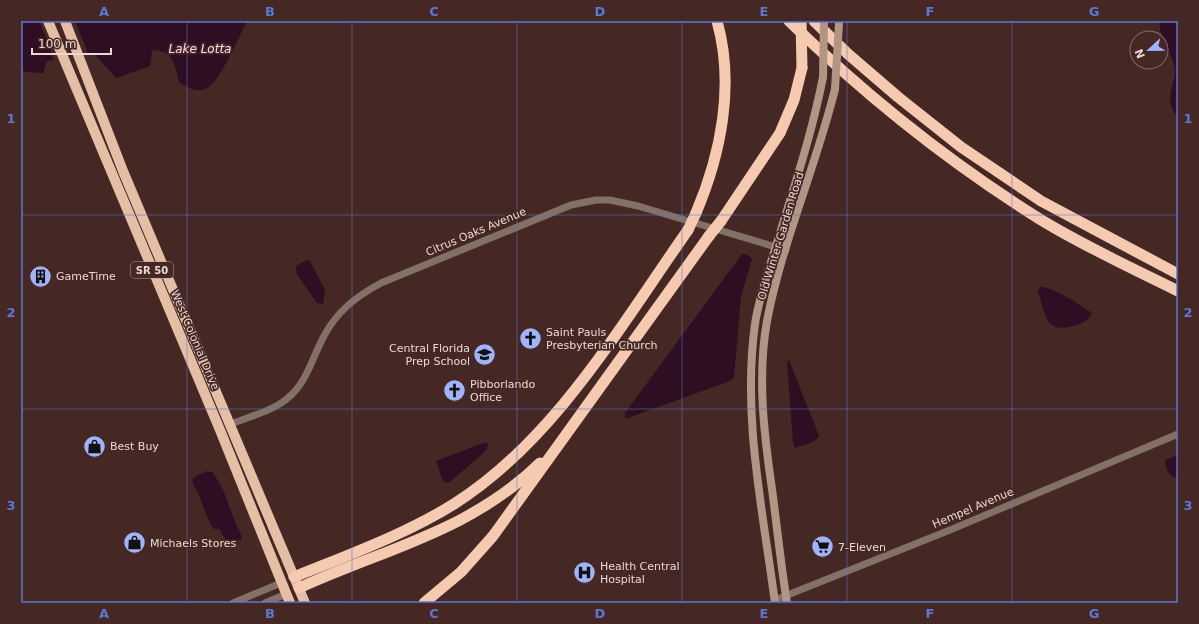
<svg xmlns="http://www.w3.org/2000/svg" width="1199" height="624" font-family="'DejaVu Sans',sans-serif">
<rect width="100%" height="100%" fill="#452824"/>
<path fill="#2d0e22" d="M21 21H39L51 49 53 60 47 61 43 73 27 72 21 70Z
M75 21H247C240 35 221 78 210 86 199 95 188 88 179 82 175 65 173 50 152 50L150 66 116 78 96 56 88 53Z
M1159 21H1178V118C1163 97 1174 91 1175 71 1175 57 1163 46 1161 33 1160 29 1160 25 1159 21Z
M742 254 748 255 752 259 741 297 734 378 727 382 625 419V413Z
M307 260 310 261 325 290 323 304 317 303 296 273V266Z
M1040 287C1052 286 1080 305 1091 312V315C1087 322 1080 324 1073 326 1044 334 1046 314 1038 292Z
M789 360 819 436C816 443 802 445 795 448L793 443 787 362Z
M486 442 488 444 487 450 450 482 447 483 443 481 436 461Z
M1178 455V478C1169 478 1165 468 1165 460Z
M207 471 212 472C227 490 230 515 242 536L241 540H236L231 542 226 540 219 529H214C209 524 201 500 198 493 197 490 194 487 193 484 192 482 193 480 193 478Z"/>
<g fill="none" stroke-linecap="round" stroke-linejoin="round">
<path stroke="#837167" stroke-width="7" d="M231 424C250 416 274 411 289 397 307 382 313 356 324 336 337 311 357 296 381 283L571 205 596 200H610L638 206 786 250
M775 600 950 530 1178 434
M233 603 281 583
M265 603 286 594"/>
<path stroke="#b19585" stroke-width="8" d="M775 603C763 511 742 417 755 324 759 297 768 272 776 246 793 190 812 134 823 77
M787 603C781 565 777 527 772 489 764 434 757 377 767 321 782 242 816 167 835 89"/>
<path stroke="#e5bea6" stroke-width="10" d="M48 21 220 430 290 603
M65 21 123 171 305 603"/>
<path stroke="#f5cab0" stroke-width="11" d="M789 21C864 94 949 162 1038 218 1083 246 1132 268 1178 291
M814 21 848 54 898 97 961 147 1041 201 1178 274
M696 213C721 154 735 85 717 21
M721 221 780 133 794 100 802 68
M294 577C348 555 404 535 454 504 554 441 621 325 688 230
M299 588C384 549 471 531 540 463
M424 603 461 572 493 536 709 236"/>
<path stroke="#b19585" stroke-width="8" d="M823 77 824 21
M835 89 839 23"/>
<path stroke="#f5cab0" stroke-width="11" d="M801 21 802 68
M688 230 696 213
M709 236 721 221"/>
</g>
<path fill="none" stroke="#5b77d6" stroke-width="1" stroke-opacity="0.55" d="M187 21V603M352 21V603M517 21V603M682 21V603M847 21V603M1012 21V603M21 215H1178M21 409H1178"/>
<defs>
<symbol id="building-disc" viewBox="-11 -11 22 22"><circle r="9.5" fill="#a1b3fd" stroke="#452824"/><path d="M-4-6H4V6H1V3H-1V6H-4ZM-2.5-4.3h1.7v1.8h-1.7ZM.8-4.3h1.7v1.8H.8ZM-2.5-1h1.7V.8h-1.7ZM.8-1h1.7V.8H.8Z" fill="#111"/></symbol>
<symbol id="church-disc" viewBox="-11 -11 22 22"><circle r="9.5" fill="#a1b3fd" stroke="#452824"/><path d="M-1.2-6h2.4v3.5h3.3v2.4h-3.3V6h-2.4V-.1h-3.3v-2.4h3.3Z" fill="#111"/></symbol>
<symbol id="school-disc" viewBox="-11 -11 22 22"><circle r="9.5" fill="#a1b3fd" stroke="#452824"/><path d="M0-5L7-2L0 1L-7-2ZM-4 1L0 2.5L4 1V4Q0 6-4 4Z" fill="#111"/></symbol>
<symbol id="shop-disc" viewBox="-11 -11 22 22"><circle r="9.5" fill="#a1b3fd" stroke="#452824"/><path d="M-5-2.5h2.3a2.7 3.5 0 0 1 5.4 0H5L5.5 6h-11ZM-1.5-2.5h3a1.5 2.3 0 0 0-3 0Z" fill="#111"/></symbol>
<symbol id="supermarket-disc" viewBox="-11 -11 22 22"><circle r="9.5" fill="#a1b3fd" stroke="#452824"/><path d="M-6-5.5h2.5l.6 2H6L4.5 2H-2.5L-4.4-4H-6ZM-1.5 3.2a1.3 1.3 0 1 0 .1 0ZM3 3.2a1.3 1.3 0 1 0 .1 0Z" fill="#111"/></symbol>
<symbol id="hospital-disc" viewBox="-11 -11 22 22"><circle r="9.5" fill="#a1b3fd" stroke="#452824"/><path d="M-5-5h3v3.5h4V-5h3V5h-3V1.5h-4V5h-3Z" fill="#111"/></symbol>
</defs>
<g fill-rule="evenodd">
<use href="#building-disc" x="28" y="264" width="25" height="25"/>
<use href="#church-disc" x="518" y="326" width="25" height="25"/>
<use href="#school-disc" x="472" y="342" width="25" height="25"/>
<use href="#church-disc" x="442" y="378" width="25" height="25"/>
<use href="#shop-disc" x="82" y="434" width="25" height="25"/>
<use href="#shop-disc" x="122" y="530" width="25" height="25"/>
<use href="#supermarket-disc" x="810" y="534" width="25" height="25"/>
<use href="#hospital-disc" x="572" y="560" width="25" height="25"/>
</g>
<g text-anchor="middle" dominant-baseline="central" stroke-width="3.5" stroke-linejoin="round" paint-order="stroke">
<rect fill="#452824" stroke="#b9a29e" stroke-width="1" x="131" y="262" width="42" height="16" rx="3"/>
<g font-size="10" font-weight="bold" fill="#ebd7d3">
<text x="152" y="270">SR 50</text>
</g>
<g font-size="11" fill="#ebd7d3" stroke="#452824">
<text transform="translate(476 232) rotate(-23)">Citrus Oaks Avenue</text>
<text transform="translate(781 236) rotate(-73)">Old Winter Garden Road</text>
<text transform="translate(195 340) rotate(67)">West Colonial Drive</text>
<text transform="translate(973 508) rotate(-23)">Hempel Avenue</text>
</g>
<g font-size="11" fill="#ebd7d3" stroke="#452824" text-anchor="start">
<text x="56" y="276">GameTime</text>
<text x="546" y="332">Saint Pauls<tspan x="546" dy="13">Presbyterian Church</tspan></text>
<text x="470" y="348" text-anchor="end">Central Florida<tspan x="470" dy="13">Prep School</tspan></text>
<text x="470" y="384">Pibborlando<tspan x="470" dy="13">Office</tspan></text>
<text x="110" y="446">Best Buy</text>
<text x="150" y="543">Michaels Stores</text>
<text x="838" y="547">7-Eleven</text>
<text x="600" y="566">Health Central<tspan x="600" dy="13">Hospital</tspan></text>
</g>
<g font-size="12" font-style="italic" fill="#ffd6ee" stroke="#452824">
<text x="200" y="49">Lake Lotta</text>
</g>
</g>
<rect width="1199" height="624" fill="none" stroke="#452824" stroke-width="44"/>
<g transform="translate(1149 50) rotate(248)"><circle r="19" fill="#452824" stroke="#876e6a"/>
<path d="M0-3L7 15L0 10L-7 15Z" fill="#a1b3fd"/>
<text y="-6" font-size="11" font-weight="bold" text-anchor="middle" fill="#ebd7d3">N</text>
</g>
<path d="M32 48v6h79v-6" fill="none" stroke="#ebd7d3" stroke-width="2"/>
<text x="38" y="48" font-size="12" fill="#ebd7d3" stroke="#452824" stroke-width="3" paint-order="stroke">100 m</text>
<rect x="22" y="22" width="1155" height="580" fill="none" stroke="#5b77d6" stroke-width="1.5"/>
<g font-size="13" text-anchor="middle" font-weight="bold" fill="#5b77d6">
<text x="104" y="16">A</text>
<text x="270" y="16">B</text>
<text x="434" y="16">C</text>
<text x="600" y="16">D</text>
<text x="764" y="16">E</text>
<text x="930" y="16">F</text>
<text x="1094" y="16">G</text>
<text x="11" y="123">1</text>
<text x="1188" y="123">1</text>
<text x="11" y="317">2</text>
<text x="1188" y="317">2</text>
<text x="11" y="510">3</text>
<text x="1188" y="510">3</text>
<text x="104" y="618">A</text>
<text x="270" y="618">B</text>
<text x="434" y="618">C</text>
<text x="600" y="618">D</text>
<text x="764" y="618">E</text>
<text x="930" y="618">F</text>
<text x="1094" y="618">G</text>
</g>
</svg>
